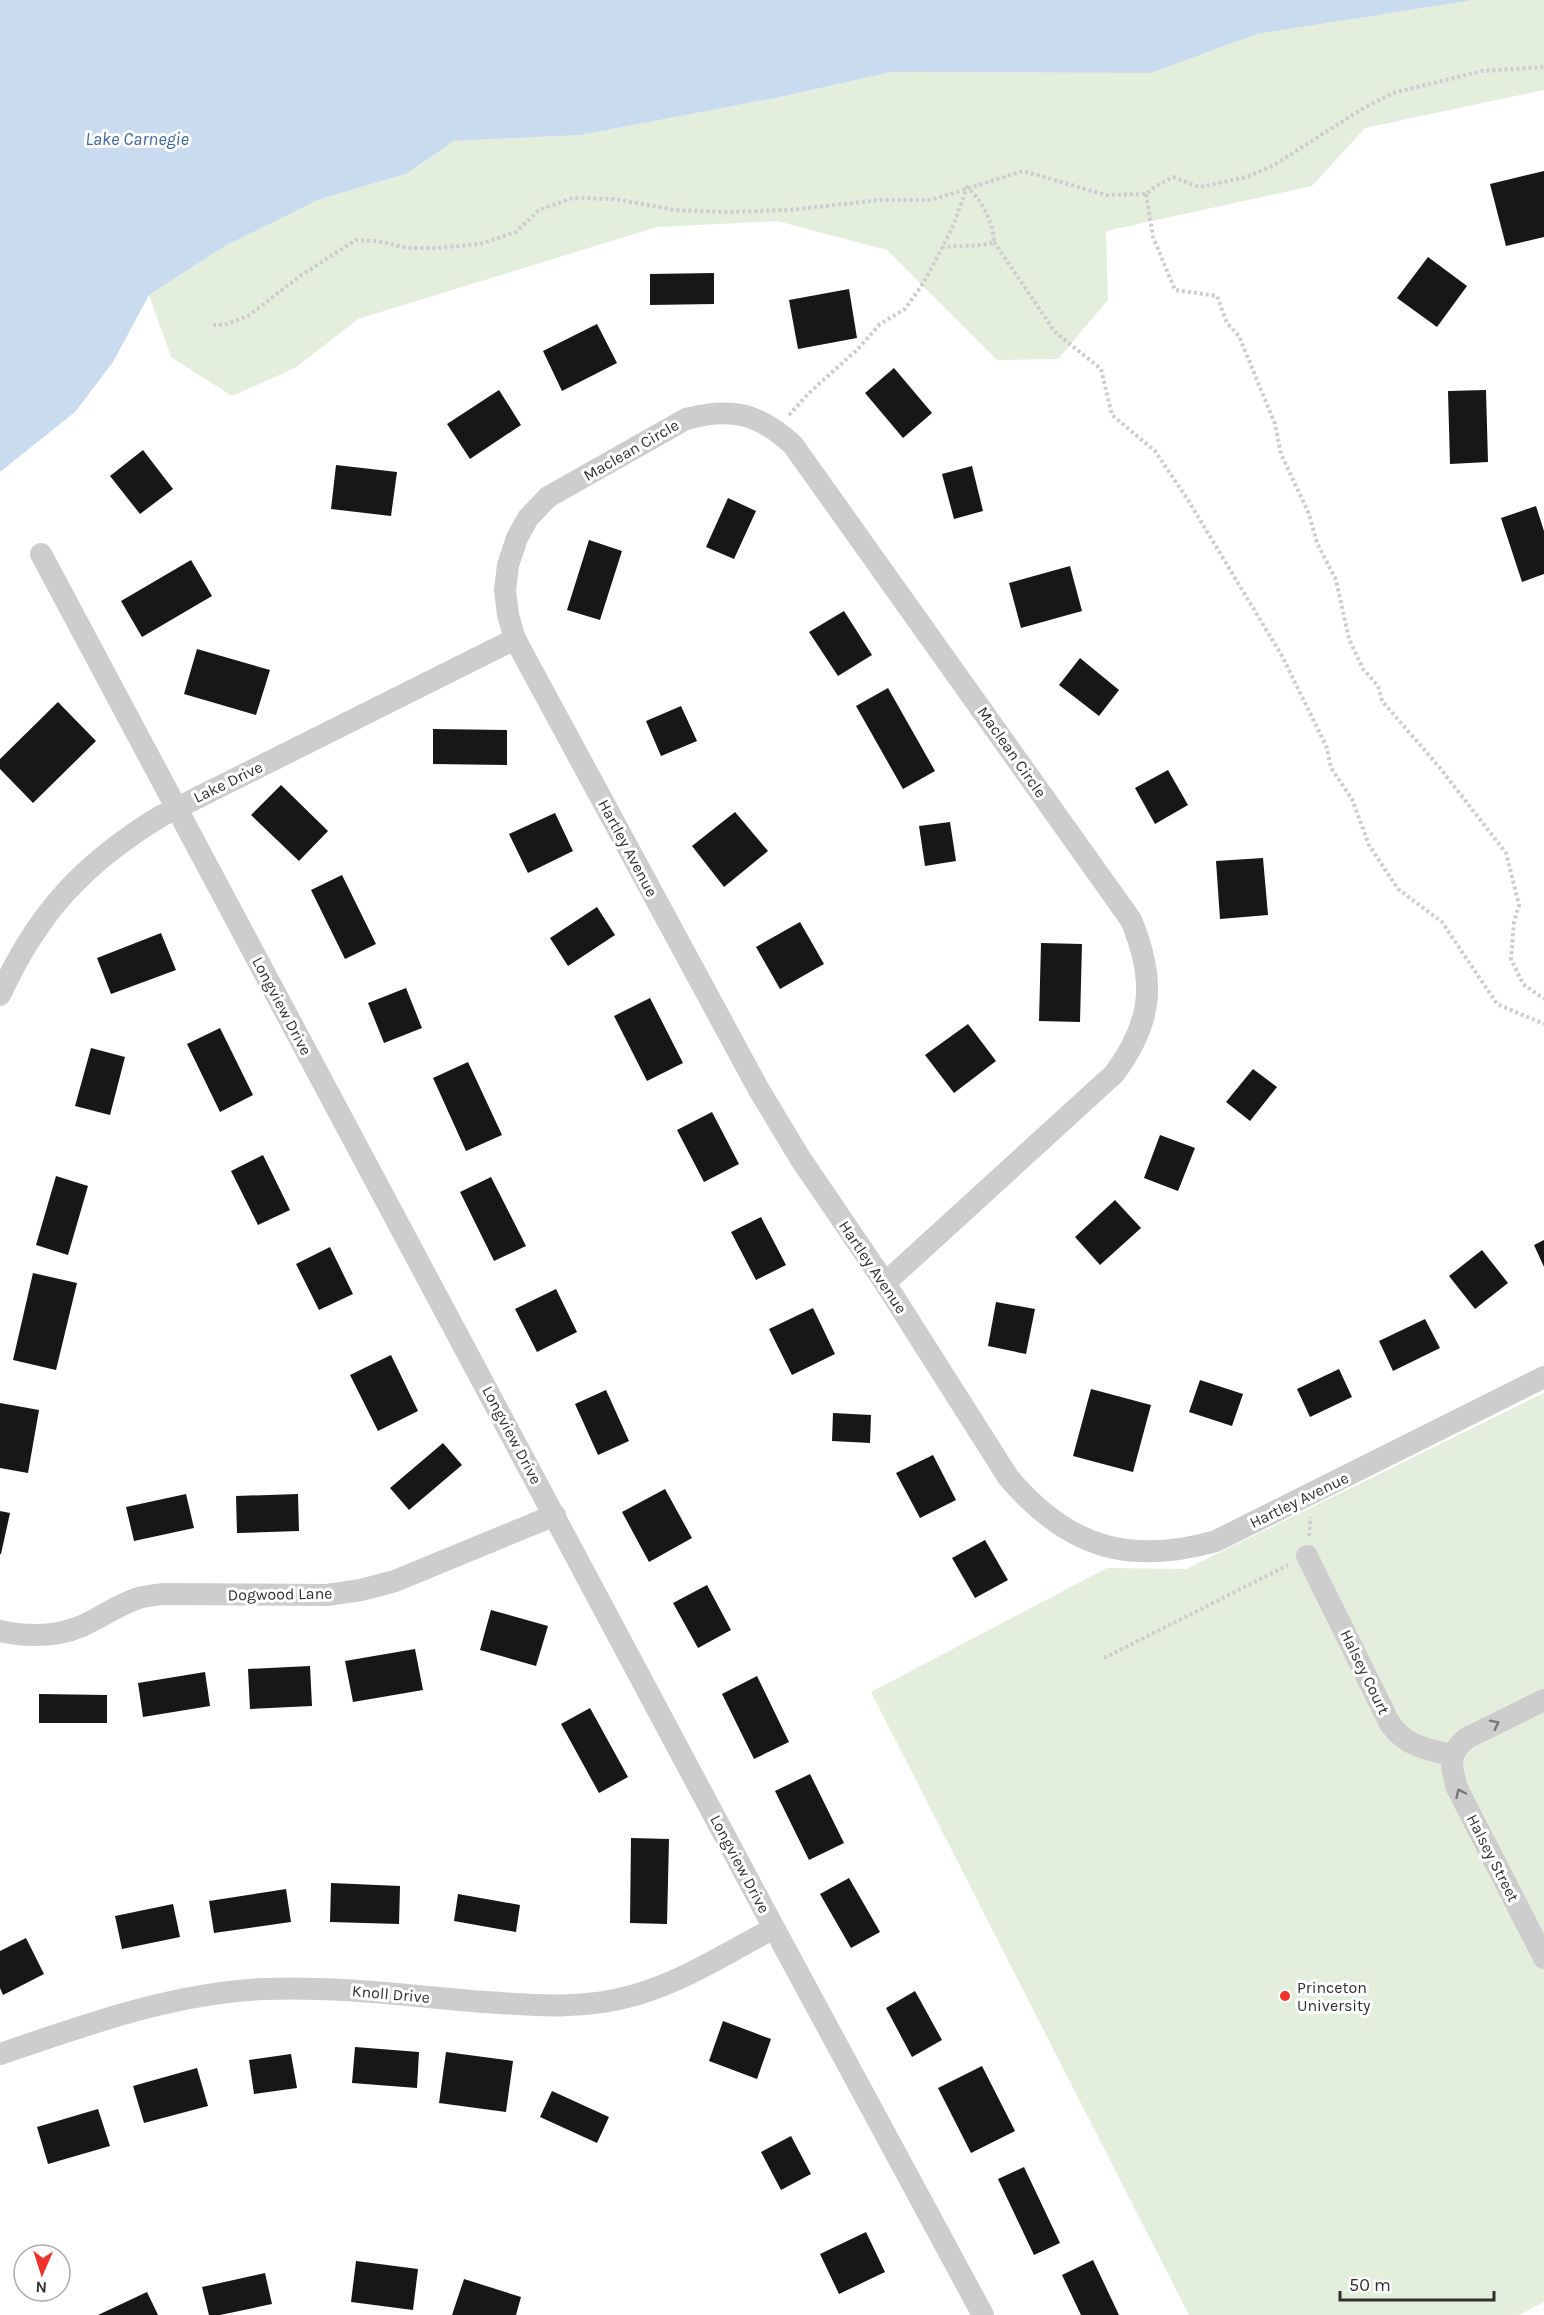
<svg xmlns="http://www.w3.org/2000/svg" width="1544" height="2315" font-family="Karla,sans-serif">
<rect width="100%" height="100%" fill="#fff"/>
<path fill="#e4eedd" d="M1474 0H1544V90L1365 128 1312 186 1106 231 1108 300 1058 359 997 360 887 250 777 221 657 227 358 319 295 368 232 396 171 357 149 295 225 246 320 199 406 174 454 141 581 135 785 96 891 72 1151 73 1257 34Z
M1544 1393V2302L1519 2315H1189L871 1692 1107 1568 1186 1569Z"/>
<path fill="#c9dbee" d="M0 0H1474L1257 34 1151 73 891 72 785 96 581 135 454 141 406 174 320 199 225 246 149 295 113 362 75 412 0 472Z"/>
<path fill="#171717" d="M1544 171V237L1506 246 1490 184Z
M1428 257 1467 286 1437 327 1397 298Z
M714 273V304L650 305V274Z
M849 289 857 338 798 349 789 300Z
M597 324 617 363 562 391 543 351Z
M894 368 932 413 903 438 865 393Z
M499 390 521 425 470 459 447 424Z
M1486 390 1488 462 1450 464 1448 391Z
M143 450 173 489 140 514 110 476Z
M336 465 397 472 391 516 331 509Z
M972 466 983 511 954 519 942 474Z
M728 498 756 511 734 559 706 547Z
M1536 506 1544 531V574L1522 582 1501 518Z
M589 540 622 551 600 620 567 610Z
M191 560 212 596 142 637 121 601Z
M1070 566 1082 611 1021 628 1009 583Z
M844 611 872 655 838 676 809 632Z
M197 649 270 670 256 715 184 694Z
M1080 658 1119 690 1099 716 1059 685Z
M888 688 935 771 903 789 856 706Z
M58 702 96 741 33 803 0 769V759Z
M681 706 697 741 661 756 646 721Z
M433 729 507 730V765L433 764Z
M1168 770 1188 805 1155 824 1135 788Z
M281 785 328 831 299 861 251 815Z
M735 812 768 851 724 887 692 846Z
M555 813 573 851 528 873 509 834Z
M950 822 956 861 925 866 919 826Z
M1263 858 1268 915 1220 919 1216 861Z
M342 875 376 944 345 959 311 890Z
M597 907 615 935 568 966 550 938Z
M800 922 824 964 780 989 756 947Z
M161 933 176 970 111 994 97 958Z
M1041 943 1082 944 1080 1022 1039 1021Z
M406 988 422 1028 384 1043 368 1003Z
M650 998 683 1063 647 1081 614 1016Z
M968 1024 996 1061 954 1093 925 1055Z
M220 1028 253 1095 220 1112 187 1044Z
M91 1048 125 1057 110 1115 75 1106Z
M468 1062 502 1135 466 1151 433 1078Z
M1253 1069 1277 1087 1250 1121 1226 1102Z
M712 1112 739 1164 704 1182 677 1130Z
M1160 1135 1195 1148 1178 1191 1144 1178Z
M263 1155 290 1210 258 1225 231 1171Z
M56 1176 88 1186 68 1255 36 1245Z
M491 1177 526 1246 494 1261 460 1192Z
M1115 1200 1141 1228 1100 1265 1075 1237Z
M761 1217 786 1265 756 1280 731 1232Z
M1544 1240V1267L1534 1245Z
M330 1247 353 1294 319 1310 296 1264Z
M1482 1250 1508 1283 1475 1309 1449 1276Z
M33 1273 77 1283 56 1370 13 1360Z
M556 1289 577 1332 537 1352 515 1309Z
M996 1302 1035 1309 1026 1354 988 1346Z
M813 1308 835 1354 792 1375 769 1329Z
M1425 1319 1440 1348 1393 1371 1379 1341Z
M391 1355 418 1411 378 1431 350 1375Z
M1339 1369 1352 1397 1310 1417 1297 1389Z
M1200 1380 1243 1394 1232 1426 1189 1412Z
M1091 1389 1151 1405 1133 1472 1073 1456Z
M606 1390 629 1441 598 1455 575 1404Z
M0 1403 39 1410 28 1473 0 1468Z
M833 1413 871 1415 870 1443 832 1441Z
M443 1443 462 1465 409 1510 390 1488Z
M933 1455 956 1500 920 1518 896 1473Z
M665 1489 692 1538 649 1562 622 1512Z
M186 1494 194 1528 134 1541 126 1507Z
M298 1494 299 1531 237 1533 236 1496Z
M0 1511 10 1513 1 1554H0Z
M985 1540 1008 1580 975 1598 952 1558Z
M707 1585 731 1630 698 1648 673 1603Z
M491 1610 548 1626 536 1666 480 1650Z
M415 1649 423 1690 353 1702 345 1661Z
M310 1666 312 1706 250 1709 248 1669Z
M205 1672 210 1706 143 1717 138 1683Z
M757 1676 789 1742 754 1759 722 1694Z
M39 1694 107 1695V1723H39Z
M590 1708 628 1777 599 1793 561 1724Z
M810 1774 844 1843 809 1860 775 1791Z
M631 1838 669 1839 667 1924 630 1923Z
M849 1878 880 1932 851 1948 820 1894Z
M331 1883 400 1886 399 1924 330 1922Z
M286 1889 291 1922 214 1933 209 1901Z
M458 1894 520 1905 516 1932 454 1921Z
M173 1904 180 1937 122 1949 115 1916Z
M26 1938 44 1974 3 1995 0 1988V1951Z
M915 1991 942 2040 912 2057 886 2008Z
M723 2021 771 2039 757 2079 709 2061Z
M355 2047 419 2052 417 2088 352 2083Z
M446 2052 513 2061 506 2112 439 2103Z
M291 2054 297 2088 254 2094 249 2060Z
M982 2066 1015 2131 971 2153 938 2088Z
M197 2068 208 2106 144 2123 133 2086Z
M552 2091 609 2117 597 2143 540 2117Z
M98 2109 110 2146 48 2164 37 2127Z
M791 2136 811 2174 781 2190 761 2152Z
M1024 2167 1060 2243 1034 2255 998 2179Z
M866 2232 885 2272 839 2294 820 2254Z
M1093 2260 1119 2315H1081L1062 2275Z
M356 2261 418 2269 413 2310 351 2302Z
M265 2273 272 2304 220 2315H209L202 2287Z
M464 2279 521 2297 516 2315H452Z
M147 2292 158 2315H98Z"/>
<g fill="none" stroke-linecap="round" stroke-linejoin="round">
<path stroke="#cdcdcd" stroke-width="4" stroke-dasharray="3 3" stroke-linecap="butt" d="M1146 194 1153 237 1175 290 1217 296 1227 323 1239 336 1275 424 1281 454 1309 514 1317 543 1336 580 1349 639 1363 669 1378 686 1382 701 1440 768 1506 853 1519 905 1514 922 1511 959 1523 984 1544 999
M994 242 1055 332 1101 369 1112 415 1155 451 1188 500 1282 656 1327 748 1331 768 1352 799 1369 845 1398 889 1442 922 1497 1004 1544 1024
M213 325H224L248 316 300 276 356 240 378 241 407 248H437L480 244 516 232 539 210 573 198 614 199 676 210 725 212 789 210 880 200H931L1023 171 1106 195 1146 194 1156 186 1173 177 1199 187 1247 177 1274 165 1362 109 1393 93 1482 71 1544 67
M789 415 808 394 858 349 880 324 905 309 922 285 938 256 954 224 967 187C983 202 992 220 994 242L983 245 943 247
M1309 1536 1311 1517
M1104 1658 1288 1565"/>
<path stroke="#cdcdcd" stroke-width="22" d="M41 554 774 1928 983 2315
M0 995C38 912 84 863 161 816L515 639
M885 1283 1114 1074C1153 1022 1156 980 1131 920L793 445C759 413 731 407 686 419L548 497 528 518 517 538 508 565 505 590 508 615 515 639 759 1090 800 1158 885 1283 1008 1477C1067 1547 1128 1566 1216 1541L1544 1377
M1307 1556 1390 1724C1406 1746 1427 1750 1452 1755
M0 1631C27 1637 56 1637 82 1626 100 1618 116 1606 136 1599 144 1596 154 1595 163 1594L327 1595 361 1590 395 1581 555 1515
M1544 1700 1467 1738C1447 1754 1451 1766 1457 1788L1544 1958
M0 2054C86 2025 172 1993 264 1989 333 1986 403 1995 472 2001 527 2005 581 2011 635 1995 684 1981 729 1952 774 1928"/>
</g>
<defs><path id="oneway-chevron" d="M-2-3.5L2.5 0L-2 3.5" fill="none" stroke-width="1.6" stroke-linecap="round" stroke-linejoin="round" transform="scale(1.5)"/></defs>
<g stroke="#777">
<use href="#oneway-chevron" transform="translate(1495 1724) rotate(-26)"/>
<use href="#oneway-chevron" transform="translate(1460 1793) rotate(-115)"/>
</g>
<circle fill="#ef332a" stroke="#fff" stroke-width="2" cx="1285" cy="1996" r="6"/>
<g text-anchor="middle" dominant-baseline="central" stroke-width="6" stroke-linejoin="round" paint-order="stroke">
<g font-size="16" fill="#303030" stroke="#fff">
<text transform="translate(631 450) rotate(-30)">Maclean Circle</text>
<text transform="translate(1012 752) rotate(55)">Maclean Circle</text>
<text transform="translate(228 782) rotate(-26)">Lake Drive</text>
<text transform="translate(628 848) rotate(62)">Hartley Avenue</text>
<text transform="translate(282 1006) rotate(62)">Longview Drive</text>
<text transform="translate(873 1267) rotate(56)">Hartley Avenue</text>
<text transform="translate(512 1435) rotate(62)">Longview Drive</text>
<text transform="translate(1299 1500) rotate(-26)">Hartley Avenue</text>
<text transform="translate(280 1594) rotate(-1)">Dogwood Lane</text>
<text transform="translate(1365 1672) rotate(64)">Halsey Court</text>
<text transform="translate(1493 1858) rotate(63)">Halsey Street</text>
<text transform="translate(740 1864) rotate(62)">Longview Drive</text>
<text transform="translate(391 1994) rotate(5)">Knoll Drive</text>
</g>
<g font-size="16" fill="#303030" stroke="#fff" text-anchor="start">
<text x="1297" y="1987">Princeton<tspan x="1297" dy="18">University</tspan></text>
</g>
<g font-size="18" font-style="italic" fill="#396797" stroke="#fff">
<text x="137" y="139">Lake Carnegie</text>
</g>
</g>
<g transform="translate(42 2273) rotate(183)"><circle r="28" fill="#ffffff" stroke="#acacac" stroke-width="1.5"/>
<path d="M0-4.5L10 22L0 15L-10 22Z" fill="#ef332a"/>
<text y="-9" font-size="16" font-weight="bold" text-anchor="middle" fill="#303030">N</text>
</g>
<path d="M1340 2291v9h154v-9" fill="none" stroke="#303030" stroke-width="3"/>
<text x="1349" y="2291" font-size="18" fill="#303030" stroke="#ffffff" stroke-width="4.5" paint-order="stroke">50 m</text>
</svg>
